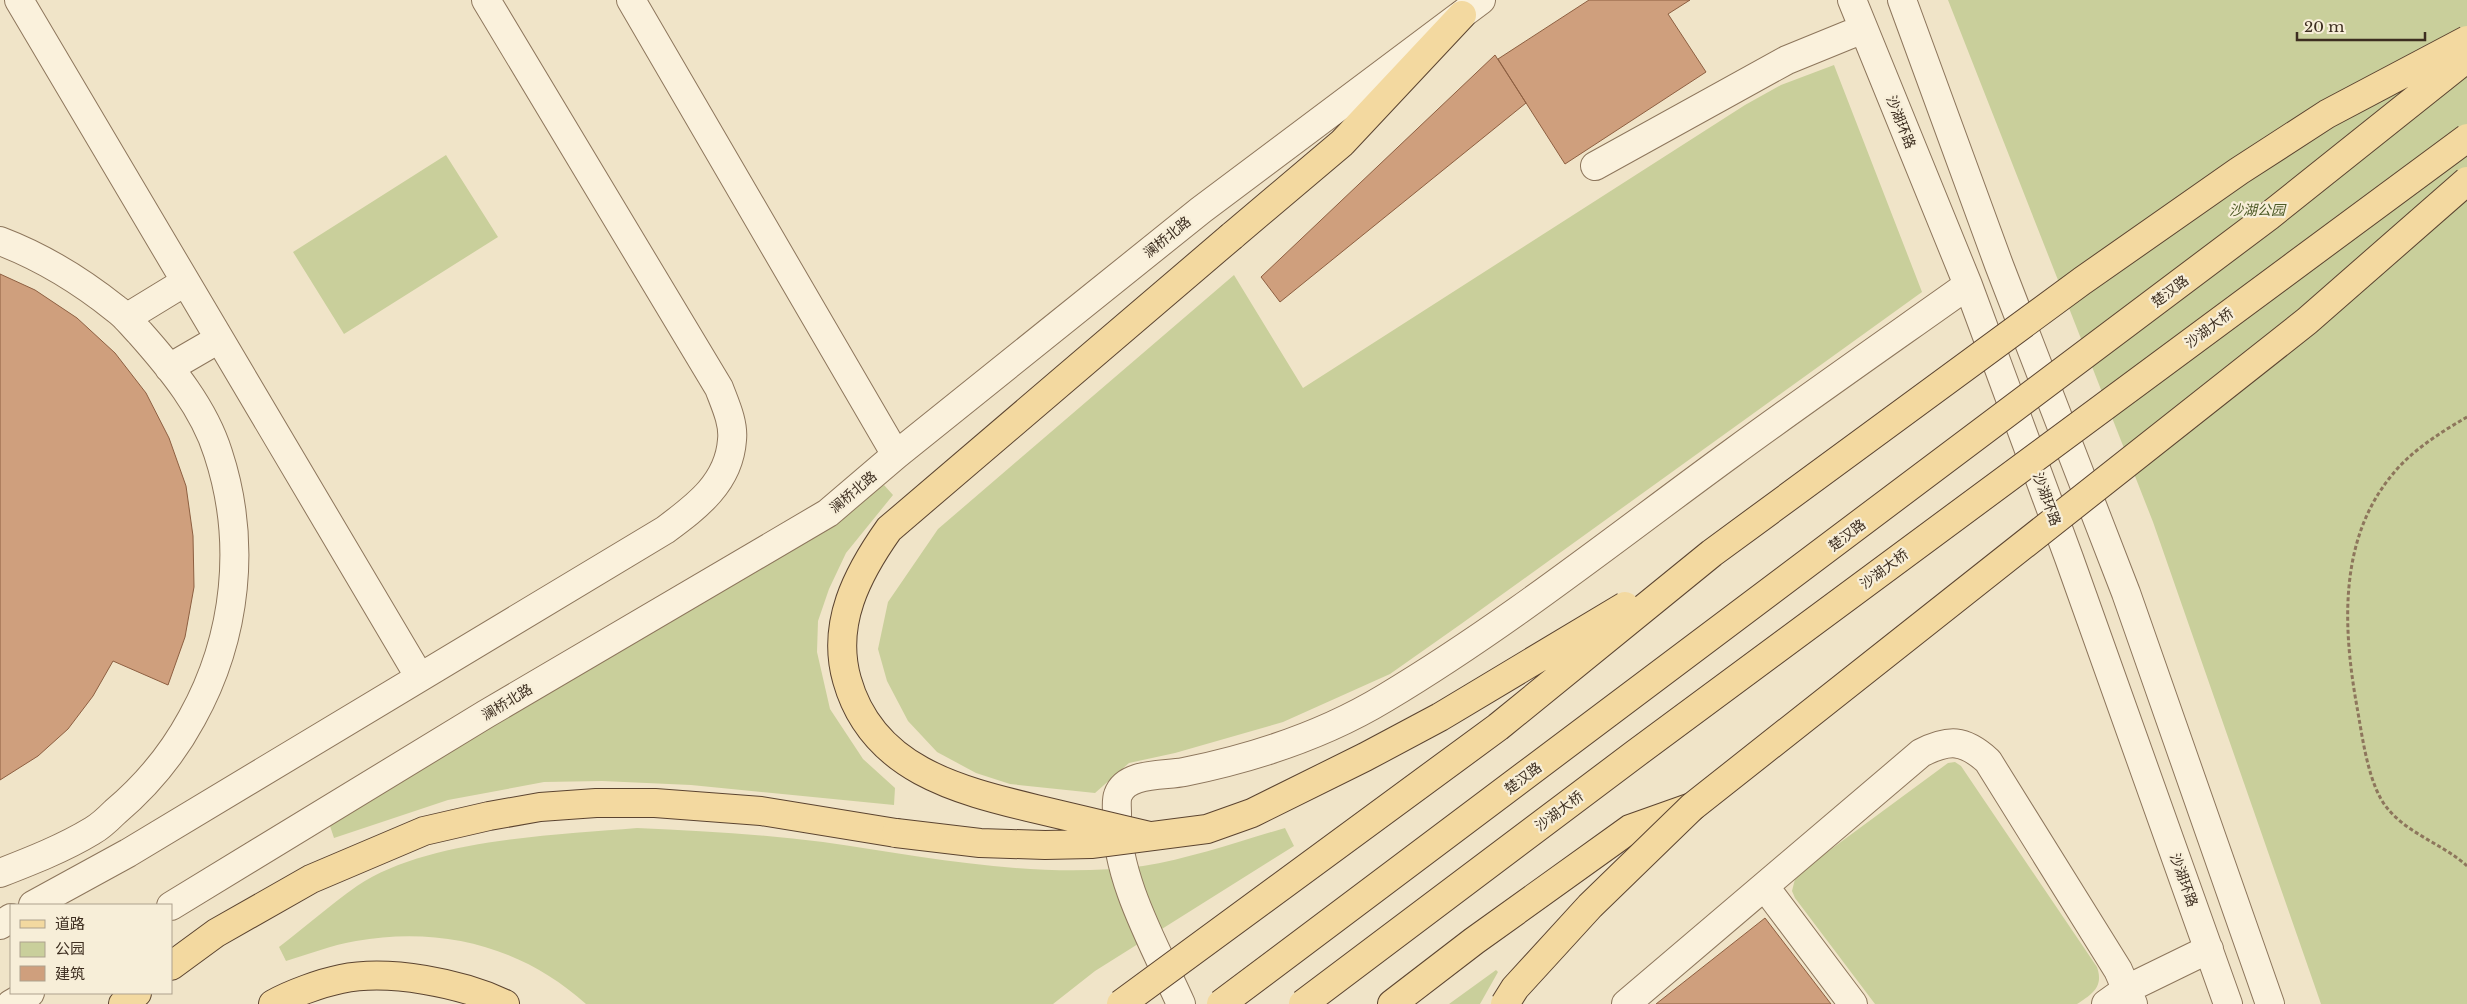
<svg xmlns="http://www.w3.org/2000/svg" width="2467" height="1004" font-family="'Libre Baskerville','Noto Sans SC',serif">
<rect width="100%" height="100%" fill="#f0e4c8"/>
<path fill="#c9cf9b" d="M1948 0H2467V1004H2321L2153 522Z
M1834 65 1922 292 1461 624 1390 674 1283 722 1175 753 1129 763 1095 793 1010 784 976 773 937 752 908 721 887 681 878 649 888 602 938 529 1234 275 1303 388 1745 105 1781 85Z
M446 155 498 237 344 334 293 252Z
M884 485 893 495 846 553 829 589 818 621 817 652 830 709 863 759 895 788 894 805 691 785 602 781 544 782 448 800 334 838 329 823Z
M1955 762 1961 766 2097 967C2104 987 2092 994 2077 1004H1875L1795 898 1792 891 1796 875 1948 763Z
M637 828C699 831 761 834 823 842 927 857 1037 880 1143 866 1189 859 1240 841 1285 828L1294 846 1095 971 1053 1004H586C522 946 440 926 356 941 332 945 309 954 286 961L279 947C305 927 330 905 357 886 427 839 555 835 637 828Z
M1496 970 1498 972 1480 1004H1449Z"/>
<path fill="#cf9f7d" stroke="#8d5f41" d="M1589 0H1690L1668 14 1706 72 1565 164 1498 59Z
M1495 55 1526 103 1280 302 1261 277Z
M0 274 35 290 77 318 115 353 146 393 169 438 186 486 193 536 194 587 185 637 168 685 113 661 93 696 68 729 38 756 0 780Z
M1765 918 1831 1004H1656Z"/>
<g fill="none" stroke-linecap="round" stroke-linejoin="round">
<defs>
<path id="minor" d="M19 0 419 676
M631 0 896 455
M1852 0 1968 285 2069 558 2228 1004
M1902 0 1999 265 2126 593 2270 1004
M1595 166 1787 60 1863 29
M0 241C42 257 81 281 116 309 125 315 132 325 140 333 171 368 204 408 218 453 247 541 237 637 192 718 172 755 147 785 115 812 108 819 101 826 92 831 64 848 31 861 0 873
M126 318 185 282
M169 368 219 339
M1765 887 1853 1004
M33 905 128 853 665 530C696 507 729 483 732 440 734 423 725 404 719 388L486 0
M171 906 486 714 828 513 896 455 1201 210 1481 0
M0 925 11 918
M11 1004 30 993
M1181 1004C1156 948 1114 876 1117 814 1117 808 1116 800 1118 795 1126 772 1164 776 1184 772 1253 758 1324 735 1385 698 1507 625 1618 536 1732 453 1810 396 1889 341 1968 285
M1626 1004 1921 753C1949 739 1964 739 1988 761L2118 970 2133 1004
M2106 1004 2127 989 2209 949"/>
<path id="major" d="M1232 236 1342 143 1462 15
M171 966 216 933 311 879 424 831 489 816 540 807 596 803H655L761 811 896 833
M123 1004 137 993
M273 1004C291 994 321 983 341 979 389 969 461 983 505 1004
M1392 1004 1474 941 1630 829 1692 807"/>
</defs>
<use href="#minor" stroke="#8d765c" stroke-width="30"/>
<use href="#major" stroke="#5b4430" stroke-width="30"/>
<path stroke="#8d765c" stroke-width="3" stroke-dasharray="4 2.5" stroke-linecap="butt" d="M2467 417C2441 432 2411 451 2392 475 2338 540 2343 629 2357 707 2362 735 2367 774 2381 799 2400 832 2441 842 2467 866"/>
<use href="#minor" stroke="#faf1dc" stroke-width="28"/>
<use href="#major" stroke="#f3d9a0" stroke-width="28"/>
<defs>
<path id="major-bridge" d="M896 833 980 843 1045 845 1091 844 1207 829 1252 813 1365 757 1440 717 1625 606
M1150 836C1112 827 1074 818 1036 809 957 790 872 769 847 680 831 624 857 574 889 529L1232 236
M1121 1004 1498 727 1712 553 2082 281 2239 171 2327 114 2467 40
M1221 1004 2269 216 2467 58
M1303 1004 1635 754 2467 138
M1505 1004 1515 988 1590 906 1692 807 2307 321 2467 181"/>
</defs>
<use href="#major-bridge" stroke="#5b4430" stroke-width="30" stroke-linecap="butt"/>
<use href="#major-bridge" stroke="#f3d9a0" stroke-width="28"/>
</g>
<g text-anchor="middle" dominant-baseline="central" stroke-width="4.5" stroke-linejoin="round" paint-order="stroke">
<g font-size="14" fill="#3d2e20" stroke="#f7eed8">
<text transform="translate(1901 122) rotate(68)">沙湖环路</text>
<text transform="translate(1167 237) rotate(-39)">澜桥北路</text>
<text transform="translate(2170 291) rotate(-37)">楚汉路</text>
<text transform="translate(2209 328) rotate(-37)">沙湖大桥</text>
<text transform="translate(853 492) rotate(-40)">澜桥北路</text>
<text transform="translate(2047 499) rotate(70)">沙湖环路</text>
<text transform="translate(1847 535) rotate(-37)">楚汉路</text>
<text transform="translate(1884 569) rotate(-37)">沙湖大桥</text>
<text transform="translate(507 702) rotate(-31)">澜桥北路</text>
<text transform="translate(1523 778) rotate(-37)">楚汉路</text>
<text transform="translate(1559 811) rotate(-37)">沙湖大桥</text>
<text transform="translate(2184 880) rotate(70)">沙湖环路</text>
</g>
<g font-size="14" font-style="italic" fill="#4d5a26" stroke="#f7eed8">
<text x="2257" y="210">沙湖公园</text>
</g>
</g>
<rect x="10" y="904" width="162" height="90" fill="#f7eed8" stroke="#ada18e"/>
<rect x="20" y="920" width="25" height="8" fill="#f3d9a0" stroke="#ada18e"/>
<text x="55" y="929" font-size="15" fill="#3d2e20">道路</text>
<rect x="20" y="942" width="25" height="15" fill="#c9cf9b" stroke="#ada18e"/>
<text x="55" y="954" font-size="15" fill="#3d2e20">公园</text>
<rect x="20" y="966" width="25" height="15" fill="#cf9f7d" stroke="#ada18e"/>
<text x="55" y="979" font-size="15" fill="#3d2e20">建筑</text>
<path d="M2297 32v8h128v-8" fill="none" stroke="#3d2e20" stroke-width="2.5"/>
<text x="2304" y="32" font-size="15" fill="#3d2e20" stroke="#f7eed8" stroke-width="4" paint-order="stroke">20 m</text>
</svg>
